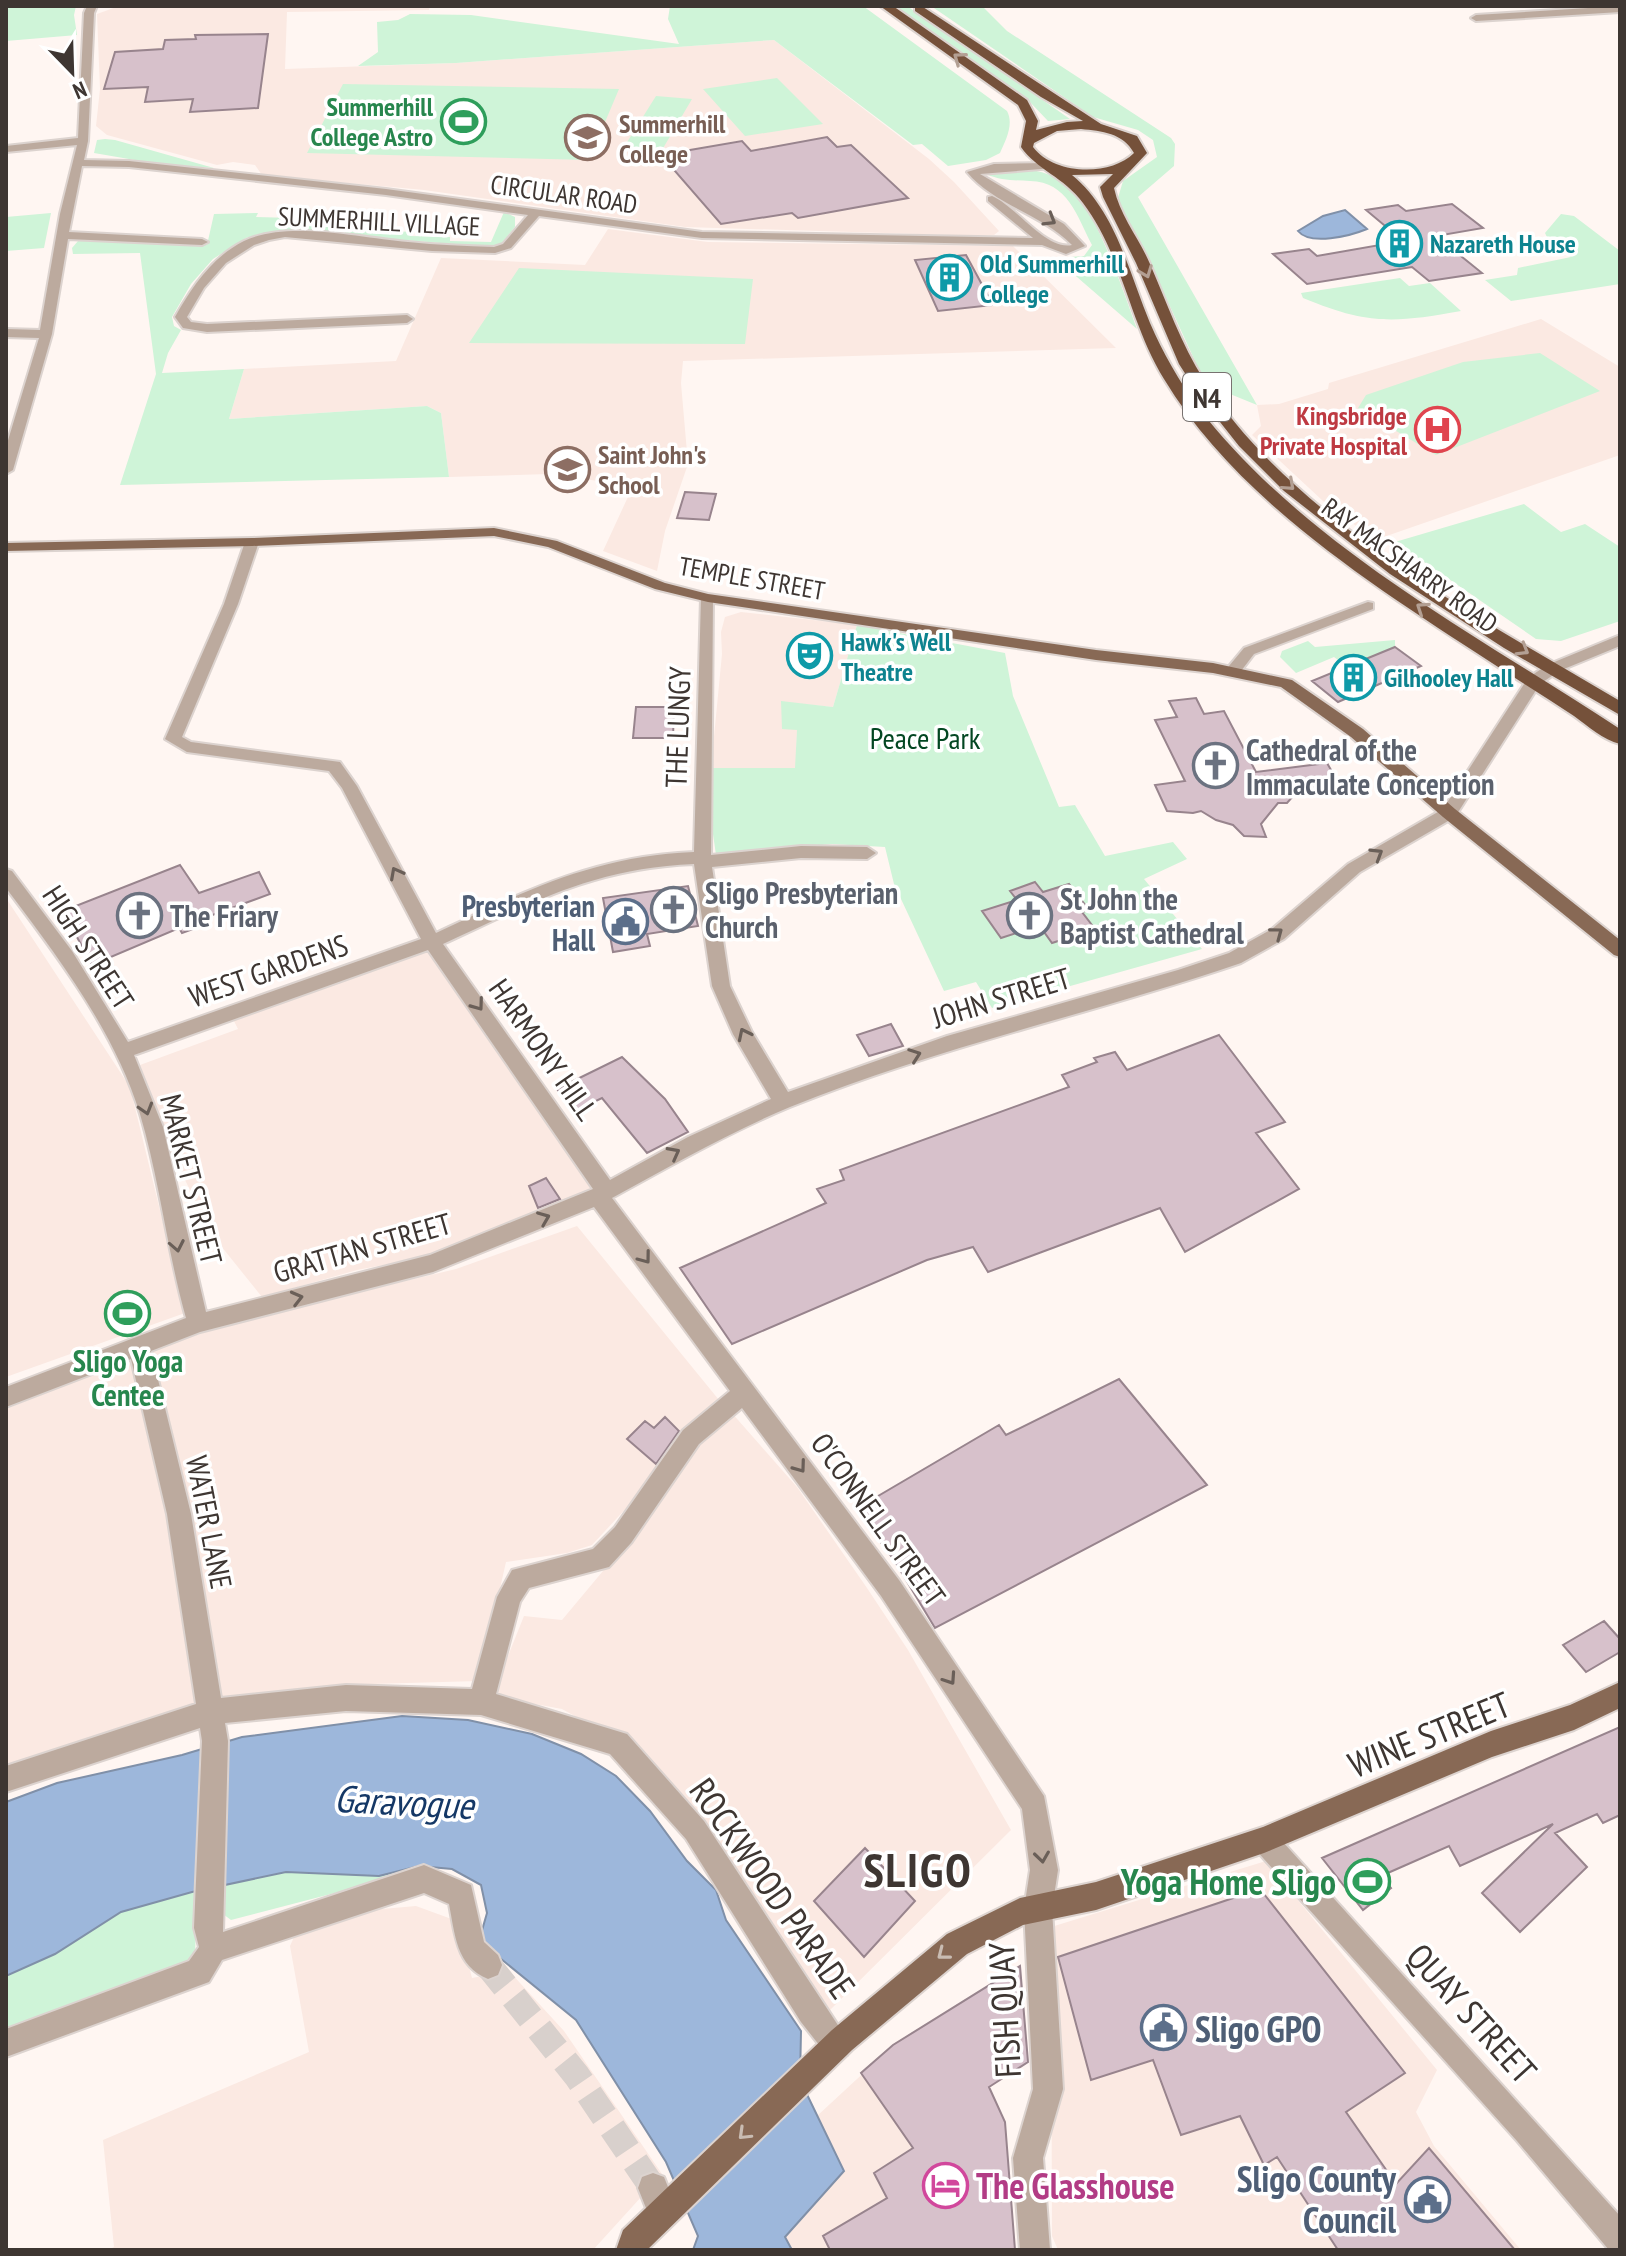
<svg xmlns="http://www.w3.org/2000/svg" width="1626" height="2256" font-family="'PT Sans Narrow',sans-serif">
<rect width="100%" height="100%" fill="#fff6f2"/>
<path fill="#fbe9e2" d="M119 6H430L429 10 287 12 285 69 456 63 774 40 929 159 954 182 999 231 994 235H951L685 227 424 190 262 175 255 165 233 162 217 165 107 135 96 126 100 89 97 14Z
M608 229 708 242 1013 246 1116 348 683 361 681 383 688 464 665 531 657 571 603 551 633 486 549 474 449 477 441 413 427 406 229 419 244 369 396 361 441 258 585 265Z
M1541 319 1620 367V455L1375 540 1323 501 1252 435 1261 426 1257 405 1279 404 1328 389 1329 383Z
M741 612 857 625 833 707 782 702 797 730 796 768H711L722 654 721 632 725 617Z
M6 898 130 1087 185 1313 6 1377Z
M426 949 593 1190 435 1255 357 1270 262 1297 213 1236 171 1152 140 1065 238 1029 233 1019Z
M577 1226 719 1400 682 1433 631 1503 592 1545 567 1553 506 1562 479 1681 335 1685 214 1700 148 1350 251 1318 456 1269Z
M139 1355 204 1703 6 1769V1409Z
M731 1412 797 1487 867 1588 908 1650 1011 1830 826 2014 638 1751 562 1709 492 1696 524 1616 562 1620 618 1553 701 1435Z
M1266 1861 1437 2070 1416 2112 1434 2146 1521 2250H1058L1052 2236 1051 1927Z
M416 1906 457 1921 472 1978 509 1971 564 2031 662 2174 593 2250H108L114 2247 103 2140 309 2052 290 1946 294 1937 348 1912Z
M1020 1966 1028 2062 989 2088 1005 2122 1015 2250H792L785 2238 843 2171 817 2116 897 2042Z"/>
<path fill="#cff4d8" d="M6 6H76L74 15 77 35 6 41Z
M670 6H863L1007 111C1014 124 1006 140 1000 153L986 160 948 166 922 144 913 145 774 40 456 63 358 66 378 52 377 22 398 20 410 14 471 15 679 44 668 19Z
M895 6H907L1070 119 1048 121 1028 100Z
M931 6H982L1007 31 1171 138 1175 144 1174 166 1138 197 1257 405 1230 394 1200 372 1141 243 1117 201 1123 181 1157 157 1153 140 1138 130 1093 117Z
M777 78 823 124 745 136 703 89Z
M343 84 619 89 589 160 307 153Z
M656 96 692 99 662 150 624 147Z
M105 139 115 140 214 168 158 164 94 153 97 140Z
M1033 170C1045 173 1057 176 1067 184 1096 208 1124 293 1137 329L1055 258 1084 256 1092 245C1077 216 1068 182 1030 181 1015 180 1001 181 986 174Z
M504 212 515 217V227L501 244 489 247 295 231 263 233 246 238 213 259 191 284 172 317 174 326 181 330 168 353 162 373 244 369 229 419 427 406 441 413 449 477 120 485 156 374 140 253 73 254 72 248 78 241 103 239 207 245 214 214 258 213 256 217 294 218 293 222 333 224 332 227 411 232 410 236 450 237V241L491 242Z
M51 213 44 248 6 251V217Z
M1561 214 1574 216 1620 251V284L1511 301 1485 280 1517 275 1518 268 1571 257 1552 247 1545 233Z
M519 268 753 279 745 344 469 343Z
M1400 278 1409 286 1430 283 1461 311C1394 323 1368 325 1303 298L1301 293Z
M1540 353 1600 391 1436 455 1358 408 1366 395 1463 362Z
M1524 504 1561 532 1585 524 1620 547V621L1561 641 1536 639 1395 542Z
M857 625 1005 653 1013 696 1059 807 1075 805 1105 856 1173 842 1187 859 1144 879 1202 949 992 1008 976 982 944 991 894 884 885 847 832 844 716 855 709 806 711 768H795L797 730 782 729 781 701 833 707Z
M1395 640V647L1347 667 1334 657 1296 673 1280 657 1282 651 1308 641 1315 647Z
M419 1866 381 1881 231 1920 219 1911 217 1886 286 1872 379 1876Z
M197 1891 195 1957 184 1968 6 2031V1976L55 1954 121 1912Z"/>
<path fill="#9db7db" stroke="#8090a8" stroke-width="2" d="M1345 210 1367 229C1350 236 1310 246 1298 231L1323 216Z
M402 1716 468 1720 532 1734 581 1754 616 1776 650 1811 687 1861 716 1890 726 1920 801 2031 800 2080 844 2171 785 2237 792 2250H693L698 2236 666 2162 576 2020 479 1941 487 1913 481 1885 452 1869 419 1866 379 1876 286 1872 192 1892 121 1912 55 1954 6 1976V1802L57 1783 182 1755 242 1737Z"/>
<path fill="#d7c1cb" stroke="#98848d" stroke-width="2" d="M268 34 258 108 190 112 193 99 145 102 148 87 104 89 115 52 163 49 165 40 196 39 195 35Z
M827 137 837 147 851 145 908 198 798 218 792 213 721 224 661 155 742 141 751 151Z
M1452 204 1483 228 1436 236 1482 273 1429 281 1412 267 1307 284 1273 254 1309 249 1317 256 1403 241 1366 210 1398 205 1406 211Z
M966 255 993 305 938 311 915 260Z
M685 492 716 494 709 520 677 518Z
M1395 647 1421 666 1338 702 1312 681Z
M1196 698 1204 714 1224 711 1256 772 1327 763 1342 789 1294 795 1287 803H1278L1261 824 1266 837 1244 836 1233 825 1216 820 1201 811 1193 813 1167 811 1155 785 1185 781 1155 720 1177 717 1169 701Z
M636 707H674L673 738H633Z
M180 865 199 893 259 872 270 894 204 918 206 921 199 924 201 926 182 933 179 928 92 965 63 911Z
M1035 882 1043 892 1069 884 1089 910 1082 912 1095 929 1052 943 1044 932 1033 935 1029 929 1001 938 982 911 1017 900 1010 891Z
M688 886 698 926 647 934 650 946 613 952 603 898Z
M891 1024 903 1046 869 1056 857 1035Z
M1219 1035 1285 1122 1256 1133 1299 1189 1185 1252 1160 1208 988 1272 973 1247 927 1260 732 1344 680 1268 826 1203 817 1189 844 1180 840 1170 1069 1087 1062 1075 1097 1062 1094 1058 1115 1052 1127 1070Z
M622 1057 665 1099 688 1132 647 1153 602 1098 573 1112 557 1089Z
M546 1178 560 1199 538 1208 529 1186Z
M1119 1379 1207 1485 935 1628 894 1560 856 1509 999 1425 1006 1435Z
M665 1417 679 1431 656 1464 627 1439 645 1421 654 1428Z
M1604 1621 1620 1639V1652L1586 1672 1563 1645Z
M1620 1727V1815L1603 1823 1597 1814 1555 1833 1587 1867 1520 1932 1482 1893 1553 1824 1460 1866 1449 1846 1381 1876 1391 1888 1363 1910 1322 1858Z
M865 1848 915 1901 864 1957 814 1901Z
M1260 1889 1405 2073 1346 2112 1396 2184 1429 2148 1515 2250H1338L1277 2157 1264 2165 1240 2116 1181 2135 1153 2060 1091 2080 1058 1957Z
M1020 1966 1028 2062 989 2087 1005 2122 1015 2250H830L823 2236 887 2198 874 2173 913 2148 861 2073 893 2045Z"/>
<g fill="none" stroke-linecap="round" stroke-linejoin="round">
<path stroke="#d8d0cc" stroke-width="27" stroke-dasharray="27 14" stroke-linecap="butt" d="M488 1965 577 2076 653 2188"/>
<defs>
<path id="minor" d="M87 6H97L94 13 88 141 84 160 129 161 386 189 702 232 1033 238 988 201V197L992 196C1016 206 1046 251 1072 245 1042 214 994 205 967 172L994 164 1049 163 1053 164V168L980 174 1064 224 1085 246 1066 254 1042 245 702 238 539 216 511 248 495 253 432 251 285 237 269 240 254 245 226 263 204 288 187 317 191 322 207 324 407 315 413 319 407 323 207 332 183 328 175 317C192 287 212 257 244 241 288 220 360 238 408 242 437 245 465 246 494 247L503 244 528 215 386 195 129 167 82 166 69 232 202 239 208 242 202 245 68 239 52 334 13 470 6 474V447L39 338 6 337V329L40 330 60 214 77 145 6 152V146L78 138 84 13Z
M1620 6V12L1476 21 1471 18 1476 15Z
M252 538 259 542 238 604 182 737 191 742 340 762 357 786 436 933C525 891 594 856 694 852L701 598 703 595H713L711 855 801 846 867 847 876 853 867 859 801 858 712 867 730 986 752 1032 788 1092 947 1036 1178 970 1229 953 1272 929 1348 864 1443 809 1528 678 1547 665 1620 635V646L1559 671 1540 684 1455 817 1360 872 1284 939 1241 963C1092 1014 937 1047 790 1107 728 1133 670 1166 612 1198L899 1580 1044 1796 1058 1870 1052 1909 1063 2089 1043 2158 1050 2250H1020L1013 2158 1033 2089 1024 1909 1030 1870 1022 1809 881 1596 742 1408 699 1444 631 1543 609 1567 529 1588 520 1602 496 1694 627 1734 704 1821 851 2045 847 2055 837 2059 827 2055 801 2022 686 1839 610 1754 481 1715 346 1711 225 1723 228 1741 223 1932 424 1865 471 1885 484 1942 498 1955 502 1965 498 1975 488 1979C456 1966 455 1934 449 1904L424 1893 222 1960 209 1982 6 2057V2029L189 1961 199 1947 194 1928 202 1741 200 1728 6 1792V1766L196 1704 167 1514 131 1359 6 1407V1387L186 1318C167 1251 160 1181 140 1114 114 1030 58 957 6 888V869L12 871 72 951 128 1042 421 939 342 788 329 771 187 752 165 739 224 604 245 542ZM694 864 712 986 733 1034 771 1099 688 1137 610 1180 443 944C532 903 593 868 694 864ZM428 950 593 1189 430 1255 206 1312 163 1127 134 1055ZM594 1207 730 1391 683 1430 615 1527 593 1549 512 1570 497 1597 472 1689 346 1685 221 1698 191 1514 151 1351 200 1332 433 1272Z
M1368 602 1373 603V609L1254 654 1238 675H1226L1224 672 1244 648Z
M1264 1827 1273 1831 1620 2216V2250H1609L1517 2141 1255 1849 1251 1840 1255 1831Z
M653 2173 664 2177 678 2212 674 2223 663 2227 652 2223 638 2188 642 2177Z"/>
<path id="major" d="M494 528 557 541 665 583 708 594 1096 650 1213 663 1292 680 1363 729 1455 809 1620 940V957L1614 955 1443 817 1351 737 1281 687 1213 673 1096 660 708 602 655 589 548 547 494 536 252 546 6 551V543L252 538Z
M1620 1682V1708L1574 1730 1492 1757 1264 1853 1096 1910 1023 1925 967 1954 852 2050 647 2250H616L623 2230 832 2030 947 1934 1020 1898 1096 1882 1263 1827 1491 1731 1570 1705Z"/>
<path id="highway" d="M880 6H893L1027 100 1038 121 1036 130 1067 122 1083 121 1041 97 915 11V7H923L1101 124 1137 136 1147 153 1114 188C1120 216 1139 238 1150 264 1167 303 1181 344 1204 380 1292 519 1481 619 1620 701V715L1504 648 1390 574 1284 491 1239 446 1201 398 1179 364 1136 263 1103 197 1100 187 1113 174 1072 175C1116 211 1129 273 1150 323 1163 353 1179 381 1198 407 1304 545 1477 635 1620 729V744C1603 740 1588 726 1574 716 1547 698 1519 681 1492 663 1375 587 1237 500 1164 379 1130 324 1122 254 1083 203 1064 177 1037 170 1021 147L1026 121 1018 105ZM1081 129C1102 131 1123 133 1134 153 1110 177 1054 175 1033 147L1034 143 1057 131Z"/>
</defs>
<use href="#minor" stroke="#dcd3cf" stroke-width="4"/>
<use href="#major" stroke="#dcd3cf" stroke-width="4"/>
<use href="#highway" stroke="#dcd3cf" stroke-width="4"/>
<use href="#minor" fill="#bcaa9e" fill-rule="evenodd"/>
<use href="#major" fill="#886955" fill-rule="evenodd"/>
<use href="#highway" fill="#75513a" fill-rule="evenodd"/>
</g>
<defs><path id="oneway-chevron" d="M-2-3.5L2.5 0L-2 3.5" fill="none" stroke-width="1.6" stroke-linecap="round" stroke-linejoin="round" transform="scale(2)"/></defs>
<g stroke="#b39f93">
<use href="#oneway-chevron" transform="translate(959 58) rotate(-144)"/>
<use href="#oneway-chevron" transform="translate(1146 272) rotate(69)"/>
<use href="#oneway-chevron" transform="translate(1289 485) rotate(42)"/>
<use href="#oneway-chevron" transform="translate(1422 608) rotate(-146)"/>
<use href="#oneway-chevron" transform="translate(1523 650) rotate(31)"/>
</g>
<g stroke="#6a5f58">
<use href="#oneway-chevron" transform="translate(1050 220) rotate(31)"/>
<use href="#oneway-chevron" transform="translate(1377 854) rotate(-32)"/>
<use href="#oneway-chevron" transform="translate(396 873) rotate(-118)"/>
<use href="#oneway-chevron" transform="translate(1277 933) rotate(-37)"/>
<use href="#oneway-chevron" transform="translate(478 1005) rotate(54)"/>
<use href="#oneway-chevron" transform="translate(744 1034) rotate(-116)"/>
<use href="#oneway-chevron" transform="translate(915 1055) rotate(-20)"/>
<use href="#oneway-chevron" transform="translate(146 1109) rotate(73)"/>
<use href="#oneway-chevron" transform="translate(674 1153) rotate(-28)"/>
<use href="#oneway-chevron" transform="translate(544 1218) rotate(-22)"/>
<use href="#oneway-chevron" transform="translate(177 1246) rotate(79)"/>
<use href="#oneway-chevron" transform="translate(645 1258) rotate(53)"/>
<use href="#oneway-chevron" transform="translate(297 1298) rotate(-14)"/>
<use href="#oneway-chevron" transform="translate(800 1467) rotate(54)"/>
<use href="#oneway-chevron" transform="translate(950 1679) rotate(56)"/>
<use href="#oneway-chevron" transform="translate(1042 1857) rotate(82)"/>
</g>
<g stroke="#c9bcb2">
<use href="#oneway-chevron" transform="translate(943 1954) rotate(142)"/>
<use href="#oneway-chevron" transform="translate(744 2134) rotate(136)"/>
</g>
<defs>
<symbol id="stadium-ring" viewBox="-11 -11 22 22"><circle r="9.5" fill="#fff" stroke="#2e9e5b" stroke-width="1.5"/><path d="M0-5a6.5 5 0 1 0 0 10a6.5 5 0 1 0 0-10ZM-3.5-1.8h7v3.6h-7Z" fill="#2e9e5b"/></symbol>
<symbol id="school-ring" viewBox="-11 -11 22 22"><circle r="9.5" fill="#fff" stroke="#8d6e63" stroke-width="1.5"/><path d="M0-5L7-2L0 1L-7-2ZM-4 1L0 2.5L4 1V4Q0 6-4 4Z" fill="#8d6e63"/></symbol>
<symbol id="building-ring" viewBox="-11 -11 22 22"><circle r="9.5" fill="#fff" stroke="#0f9aa8" stroke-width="1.5"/><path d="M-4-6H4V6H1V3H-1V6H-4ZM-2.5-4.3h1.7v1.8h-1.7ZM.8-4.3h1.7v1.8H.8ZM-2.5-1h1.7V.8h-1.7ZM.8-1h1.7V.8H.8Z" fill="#0f9aa8"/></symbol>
<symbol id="hospital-ring" viewBox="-11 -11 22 22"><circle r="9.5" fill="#fff" stroke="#e0444e" stroke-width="1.5"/><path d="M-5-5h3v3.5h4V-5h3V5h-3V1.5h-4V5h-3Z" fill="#e0444e"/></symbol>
<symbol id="theatre-ring" viewBox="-11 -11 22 22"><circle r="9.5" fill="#fff" stroke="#0f9aa8" stroke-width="1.5"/><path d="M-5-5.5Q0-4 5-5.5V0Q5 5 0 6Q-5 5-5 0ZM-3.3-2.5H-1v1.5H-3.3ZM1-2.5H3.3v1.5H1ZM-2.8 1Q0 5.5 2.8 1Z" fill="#0f9aa8"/></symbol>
<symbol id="church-ring" viewBox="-11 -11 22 22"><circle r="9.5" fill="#fff" stroke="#6b7280" stroke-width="1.5"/><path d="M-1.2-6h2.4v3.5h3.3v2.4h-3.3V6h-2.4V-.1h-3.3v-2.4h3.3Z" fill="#6b7280"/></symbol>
<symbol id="civic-ring" viewBox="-11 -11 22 22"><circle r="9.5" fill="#fff" stroke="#5c6f8a" stroke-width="1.5"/><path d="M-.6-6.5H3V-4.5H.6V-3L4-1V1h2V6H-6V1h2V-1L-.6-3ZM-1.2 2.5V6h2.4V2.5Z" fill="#5c6f8a"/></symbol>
<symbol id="hotel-ring" viewBox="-11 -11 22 22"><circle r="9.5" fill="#fff" stroke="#d1479c" stroke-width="1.5"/><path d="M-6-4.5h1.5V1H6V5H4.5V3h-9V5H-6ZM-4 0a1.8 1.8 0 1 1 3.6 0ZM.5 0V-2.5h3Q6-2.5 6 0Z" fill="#d1479c"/></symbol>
</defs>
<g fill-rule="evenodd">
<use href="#stadium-ring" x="438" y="96" width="51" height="51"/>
<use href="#school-ring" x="562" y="112" width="51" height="51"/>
<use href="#building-ring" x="1374" y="218" width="51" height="51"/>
<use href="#building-ring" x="924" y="252" width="51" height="51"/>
<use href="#hospital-ring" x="1412" y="404" width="51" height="51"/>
<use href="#school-ring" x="542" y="444" width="51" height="51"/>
<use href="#theatre-ring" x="784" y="630" width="51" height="51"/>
<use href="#building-ring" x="1328" y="652" width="51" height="51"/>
<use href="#church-ring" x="1190" y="740" width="51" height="51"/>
<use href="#church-ring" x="648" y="884" width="51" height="51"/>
<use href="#church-ring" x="114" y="890" width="51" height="51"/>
<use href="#church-ring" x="1004" y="890" width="51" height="51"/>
<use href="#civic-ring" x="600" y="896" width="51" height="51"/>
<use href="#stadium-ring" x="102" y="1288" width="51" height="51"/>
<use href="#stadium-ring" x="1342" y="1856" width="51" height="51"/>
<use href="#civic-ring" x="1138" y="2002" width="51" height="51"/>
<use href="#hotel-ring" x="920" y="2160" width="51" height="51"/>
<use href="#civic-ring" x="1402" y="2174" width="51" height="51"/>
</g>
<g text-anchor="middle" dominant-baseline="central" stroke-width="7" stroke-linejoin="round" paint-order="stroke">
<g font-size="26" font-weight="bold" fill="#27864d" stroke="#fff" text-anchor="end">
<text x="433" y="106">Summerhill<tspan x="433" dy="30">College Astro</tspan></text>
</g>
<g font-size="26" font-weight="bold" fill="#785e54" stroke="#fff" text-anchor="start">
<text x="619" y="123">Summerhill<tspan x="619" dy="30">College</tspan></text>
<text x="598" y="454">Saint John's<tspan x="598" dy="30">School</tspan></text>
</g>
<g font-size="26" fill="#3e3632" stroke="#fff">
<text transform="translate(564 194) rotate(8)">CIRCULAR ROAD</text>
<text transform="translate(379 221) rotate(3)">SUMMERHILL VILLAGE</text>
<text transform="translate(1410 565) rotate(36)">RAY MACSHARRY ROAD</text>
<text transform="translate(752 578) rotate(10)">TEMPLE STREET</text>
</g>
<g font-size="26" font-weight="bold" fill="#0d838f" stroke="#fff" text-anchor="start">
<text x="1430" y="243">Nazareth House</text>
<text x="980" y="263">Old Summerhill<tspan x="980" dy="30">College</tspan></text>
<text x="841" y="641">Hawk's Well<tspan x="841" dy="30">Theatre</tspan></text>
<text x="1384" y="677">Gilhooley Hall</text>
</g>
<g font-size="26" font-weight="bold" fill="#be3a42" stroke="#fff" text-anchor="end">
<text x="1407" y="415">Kingsbridge<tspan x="1407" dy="30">Private Hospital</tspan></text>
</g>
<rect fill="#fff" stroke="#787270" stroke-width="2" x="1183" y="373" width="48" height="48" rx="6"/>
<g font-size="28" font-weight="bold" fill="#3e3632">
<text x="1207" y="397">N4</text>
</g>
<g font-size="30" fill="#3e3632" stroke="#fff">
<text transform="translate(677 727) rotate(-88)">THE LUNGY</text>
<text transform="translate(89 947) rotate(57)">HIGH STREET</text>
<text transform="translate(268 970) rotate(-19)">WEST GARDENS</text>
<text transform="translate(1001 997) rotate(-17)">JOHN STREET</text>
<text transform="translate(544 1049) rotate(55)">HARMONY HILL</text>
<text transform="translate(192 1179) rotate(76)">MARKET STREET</text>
<text transform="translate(362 1247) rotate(-16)">GRATTAN STREET</text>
<text transform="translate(879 1519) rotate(54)">O'CONNELL STREET</text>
<text transform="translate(210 1522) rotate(79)">WATER LANE</text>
</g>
<g font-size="30" fill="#034722" stroke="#fff">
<text x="925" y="737">Peace Park</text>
</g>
<g font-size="30" font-weight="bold" fill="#5b616d" stroke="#fff" text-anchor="start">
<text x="1246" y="749">Cathedral of the<tspan x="1246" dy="34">Immaculate Conception</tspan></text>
<text x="705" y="892">Sligo Presbyterian<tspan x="705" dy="34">Church</tspan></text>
<text x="1060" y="898">St John the<tspan x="1060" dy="34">Baptist Cathedral</tspan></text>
<text x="170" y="915">The Friary</text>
</g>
<g font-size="30" font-weight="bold" fill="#4e5e75" stroke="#fff" text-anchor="end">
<text x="595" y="905">Presbyterian<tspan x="595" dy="34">Hall</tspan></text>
</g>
<g font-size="30" font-weight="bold" fill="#27864d" stroke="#fff">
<text x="128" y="1360">Sligo Yoga<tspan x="128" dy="34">Centee</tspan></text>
</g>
<g font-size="36" fill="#3e3632" stroke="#fff">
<text transform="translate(1429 1734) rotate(-22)">WINE STREET</text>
<text transform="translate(773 1888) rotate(55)">ROCKWOOD PARADE</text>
<text transform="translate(1004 2010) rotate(-93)">FISH QUAY</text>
<text transform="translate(1472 2013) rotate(48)">QUAY STREET</text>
</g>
<g font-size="36" font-weight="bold" fill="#27864d" stroke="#fff" text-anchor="end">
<text x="1336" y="1881">Yoga Home Sligo</text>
</g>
<g font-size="36" font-weight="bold" fill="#4e5e75" stroke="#fff" text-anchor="start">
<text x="1195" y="2028">Sligo GPO</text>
<text x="1396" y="2178" text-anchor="end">Sligo County<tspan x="1396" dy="41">Council</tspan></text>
</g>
<g font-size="36" font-weight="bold" fill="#b23c85" stroke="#fff" text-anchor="start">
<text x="976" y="2185">The Glasshouse</text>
</g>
<g font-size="38" font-style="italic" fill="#153866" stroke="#fff">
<text transform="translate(404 1801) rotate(3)">Garavogue</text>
</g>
<g font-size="46" font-weight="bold" letter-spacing="2" fill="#3e3632" stroke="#fff">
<text x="918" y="1870">SLIGO</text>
</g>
</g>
<rect width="1626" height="2256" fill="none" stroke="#3e3632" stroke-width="16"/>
<g transform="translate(72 72) rotate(157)" stroke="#ffffff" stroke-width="6" paint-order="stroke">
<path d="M0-6L14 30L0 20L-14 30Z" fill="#3e3632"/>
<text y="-12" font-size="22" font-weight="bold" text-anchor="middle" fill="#3e3632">N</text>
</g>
</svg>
